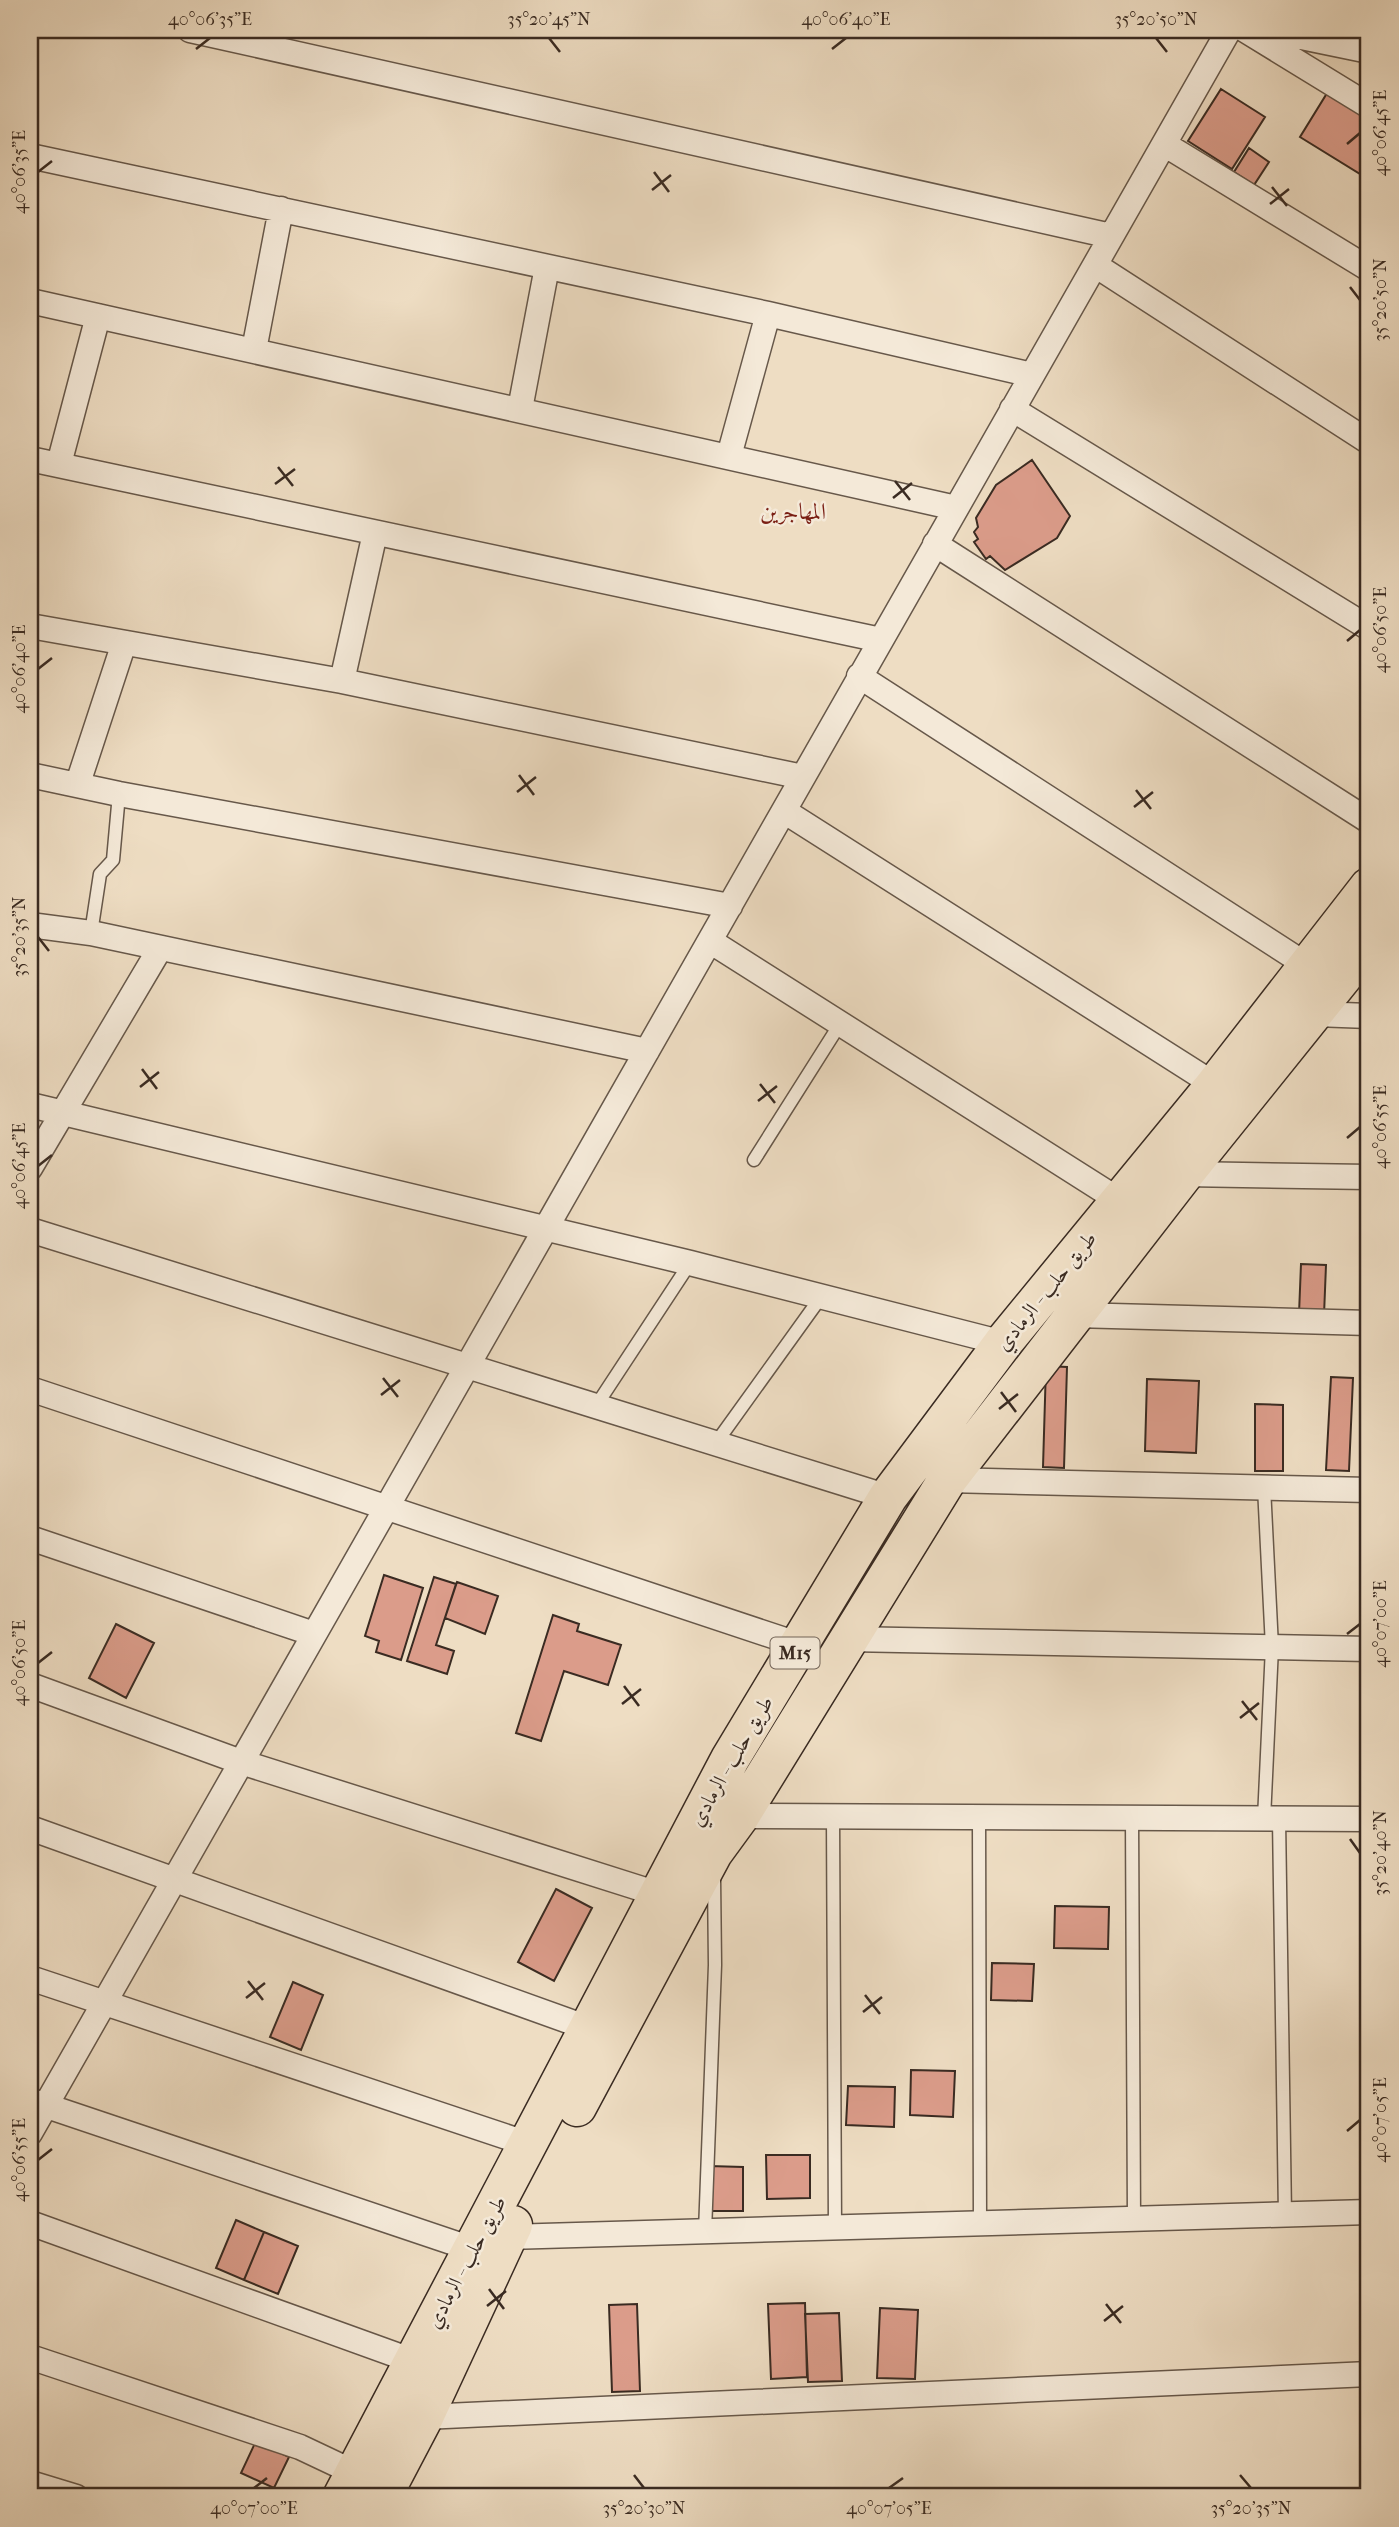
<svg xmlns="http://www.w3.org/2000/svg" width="1399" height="2527" font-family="'IM FELL French Canon',Amiri,serif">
<rect width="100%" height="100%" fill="#eeddc3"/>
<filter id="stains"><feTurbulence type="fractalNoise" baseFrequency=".00286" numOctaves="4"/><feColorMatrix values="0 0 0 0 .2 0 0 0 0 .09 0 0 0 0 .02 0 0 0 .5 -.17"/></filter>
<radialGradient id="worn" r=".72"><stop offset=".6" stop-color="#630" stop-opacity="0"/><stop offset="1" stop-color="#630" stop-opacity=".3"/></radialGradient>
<path fill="#db9c8a" stroke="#3a2b22" stroke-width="2" d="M1221 89 1265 117 1232 169 1188 141Z
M1329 90 1369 115V170L1365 177 1300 137Z
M1249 148 1269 162 1254 185 1234 172Z
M1032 460 1070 516 1057 538 1005 570 990 556 986 559 974 542 978 539 974 532 978 527 976 518 996 485Z
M1301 1264 1326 1265 1324 1315 1299 1314Z
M1046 1366 1067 1367 1064 1468 1043 1467Z
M1331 1377 1353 1378 1349 1471 1326 1470Z
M1147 1379 1199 1381 1196 1453 1145 1451Z
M1255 1404 1283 1405V1471H1255Z
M384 1575 423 1588 401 1660 376 1652 379 1641 365 1636Z
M434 1577 456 1584 436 1645 454 1651 447 1674 407 1661Z
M457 1582 498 1596 485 1634 445 1618Z
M553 1615 579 1624 577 1631 621 1645 608 1685 564 1671 541 1741 516 1733Z
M116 1624 154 1643 126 1698 89 1678Z
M556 1889 592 1908 554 1981 518 1962Z
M1055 1906 1109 1907 1108 1949 1054 1948Z
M992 1963 1034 1964 1032 2001 991 2000Z
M293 1982 323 1995 301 2050 270 2037Z
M911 2070 955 2071 953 2117 910 2115Z
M848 2086 895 2087 894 2127 846 2125Z
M766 2155H810V2198L767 2199Z
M709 2166 743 2167V2211H709Z
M236 2220 264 2232 244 2280 216 2268Z
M264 2232 298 2246 278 2294 244 2280Z
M805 2303 807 2377 771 2379 768 2304Z
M637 2304 640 2391 612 2392 609 2305Z
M880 2308 918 2310 915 2379 877 2378Z
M839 2313 842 2381 808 2382 805 2314Z
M256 2441 289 2457 274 2488 241 2473Z"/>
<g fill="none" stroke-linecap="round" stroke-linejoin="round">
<defs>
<path id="lane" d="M91 933 100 874 113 860 119 794
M754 1160 840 1024
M596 1406 690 1263
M716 1443 821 1297
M833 1816 835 2228
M979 1817 980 2223
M1132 1818 1134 2219
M1264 1819 1272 1647 1264 1487
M1279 1819 1285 2215
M705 2232 715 1965 714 1878"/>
<path id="street" d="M190 30 1111 236
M1245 30 1369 106
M1267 30 1369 51
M1164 144 1369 269
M30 156 768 314 1032 375
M1095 265 1369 442
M30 301 956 508
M254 350 281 209
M520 409 547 267
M1012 409 1369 628
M729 456 768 314
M30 459 881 640
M59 464 98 316
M935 544 1369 821
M30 626 342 681 803 777
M859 676 1308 966
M342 681 375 533
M30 775 119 794 730 906
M78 783 124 643
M784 811 1215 1085
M30 925 91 933 647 1051
M710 941 1120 1201
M1315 1014 1369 1016
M30 1105 690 1263 1003 1343
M30 1168 159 950
M1184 1174 1369 1177
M30 1230 888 1497
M1074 1315 1369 1323
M30 1389 800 1645
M947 1480 1369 1490
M30 1538 314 1634
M847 1639 1369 1649
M30 1685 241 1762 658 1894
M740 1816 1369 1819
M30 1828 588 2028
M30 1978 528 2144
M32 2101 472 2249
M30 2133 1229 30
M30 2223 413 2361
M507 2237 1369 2212
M30 2357 300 2447 355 2473
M424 2417 1369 2374
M30 2483 76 2497"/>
<path id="highway" d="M577 2107 713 1853 740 1816 947 1480 1184 1174 1369 944
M342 2497 730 1759 888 1497 1003 1343 1215 1085 1369 887
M382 2497 424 2417 513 2225"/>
</defs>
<use href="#lane" stroke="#67584a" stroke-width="15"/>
<use href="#street" stroke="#67584a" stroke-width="27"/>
<use href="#highway" stroke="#3a2b22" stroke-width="41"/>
<use href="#lane" stroke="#f4e9d8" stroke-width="12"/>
<use href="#street" stroke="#f4e9d8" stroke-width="24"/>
<use href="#highway" stroke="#eeddc3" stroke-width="38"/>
</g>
<path fill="none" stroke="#3a2b22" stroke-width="2.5" d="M549 38 560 52M1156 38 1167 52M196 49 210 38M832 49 846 38M1347 144 1360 133M38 172 52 161M654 172 669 192M1272 187 1287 206M652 190 671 175M1270 204 1289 189M1350 287 1360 300M278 467 293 486M895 481 910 500M275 484 295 469M893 498 912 483M1347 641 1360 630M38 669 52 658M519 775 534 795M1136 790 1151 809M517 792 536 777M1134 807 1153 792M38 937 49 951M142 1069 157 1089M760 1084 775 1103M140 1087 159 1072M758 1101 777 1086M1347 1138 1360 1127M38 1166 52 1155M383 1378 398 1397M1001 1392 1016 1412M381 1395 400 1380M999 1409 1018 1394M1347 1634 1360 1624M38 1663 52 1652M624 1686 639 1706M1242 1701 1257 1720M622 1704 641 1689M1240 1718 1259 1703M1350 1839 1360 1853M248 1981 263 2000M865 1995 880 2014M246 1998 265 1983M863 2012 882 1997M1347 2131 1360 2120M38 2160 52 2149M489 2289 504 2309M1106 2304 1121 2323M487 2306 506 2291M1104 2321 1123 2306M634 2475 644 2488M1240 2475 1251 2488M254 2488 267 2478M889 2488 903 2478"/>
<g text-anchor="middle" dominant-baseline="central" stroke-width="5" stroke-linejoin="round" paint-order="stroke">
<rect fill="#f4e9d8" stroke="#726459" stroke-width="2" x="770.5" y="1637.5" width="49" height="31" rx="5"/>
<g font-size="19" font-weight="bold" fill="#3a2b22">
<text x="795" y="1653">M15</text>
</g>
<g font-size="21" fill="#3a2b22" stroke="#f4e9d8">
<text transform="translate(1046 1291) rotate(-51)">طريق حلب - الرمادي</text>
<text transform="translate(731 1761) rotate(-60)">طريق حلب - الرمادي</text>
<text transform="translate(466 2262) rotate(-62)">طريق حلب - الرمادي</text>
</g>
<g font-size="23" fill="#7a1f14" stroke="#f4e9d8">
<text x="793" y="511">المهاجرين</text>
</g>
</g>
<rect width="1399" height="2527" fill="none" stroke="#eeddc3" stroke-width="77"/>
<rect x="38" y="38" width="1322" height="2450" fill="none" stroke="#3a2b22" stroke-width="2.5"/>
<g font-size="18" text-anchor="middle" fill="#3a2b22">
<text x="210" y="25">40°06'35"E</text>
<text x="549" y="25">35°20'45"N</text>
<text x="846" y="25">40°06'40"E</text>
<text x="1156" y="25">35°20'50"N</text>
<text transform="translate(1380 133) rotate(-90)" y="6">40°06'45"E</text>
<text transform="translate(19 172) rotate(-90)" y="6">40°06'35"E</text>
<text transform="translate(1380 300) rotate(-90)" y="6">35°20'50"N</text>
<text transform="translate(1380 630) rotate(-90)" y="6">40°06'50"E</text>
<text transform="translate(19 669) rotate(-90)" y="6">40°06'40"E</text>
<text transform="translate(19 937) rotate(-90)" y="6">35°20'35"N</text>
<text transform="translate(1380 1127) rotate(-90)" y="6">40°06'55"E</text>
<text transform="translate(19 1166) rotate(-90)" y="6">40°06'45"E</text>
<text transform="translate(1380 1624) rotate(-90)" y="6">40°07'00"E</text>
<text transform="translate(19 1663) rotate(-90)" y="6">40°06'50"E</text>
<text transform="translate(1380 1853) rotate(-90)" y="6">35°20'40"N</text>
<text transform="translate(1380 2120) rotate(-90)" y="6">40°07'05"E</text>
<text transform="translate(19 2160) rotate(-90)" y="6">40°06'55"E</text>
<text x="254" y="2514">40°07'00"E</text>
<text x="644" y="2514">35°20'30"N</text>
<text x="889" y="2514">40°07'05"E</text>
<text x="1251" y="2514">35°20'35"N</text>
</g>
<rect width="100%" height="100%" filter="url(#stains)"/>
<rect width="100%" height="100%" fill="url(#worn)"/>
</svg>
